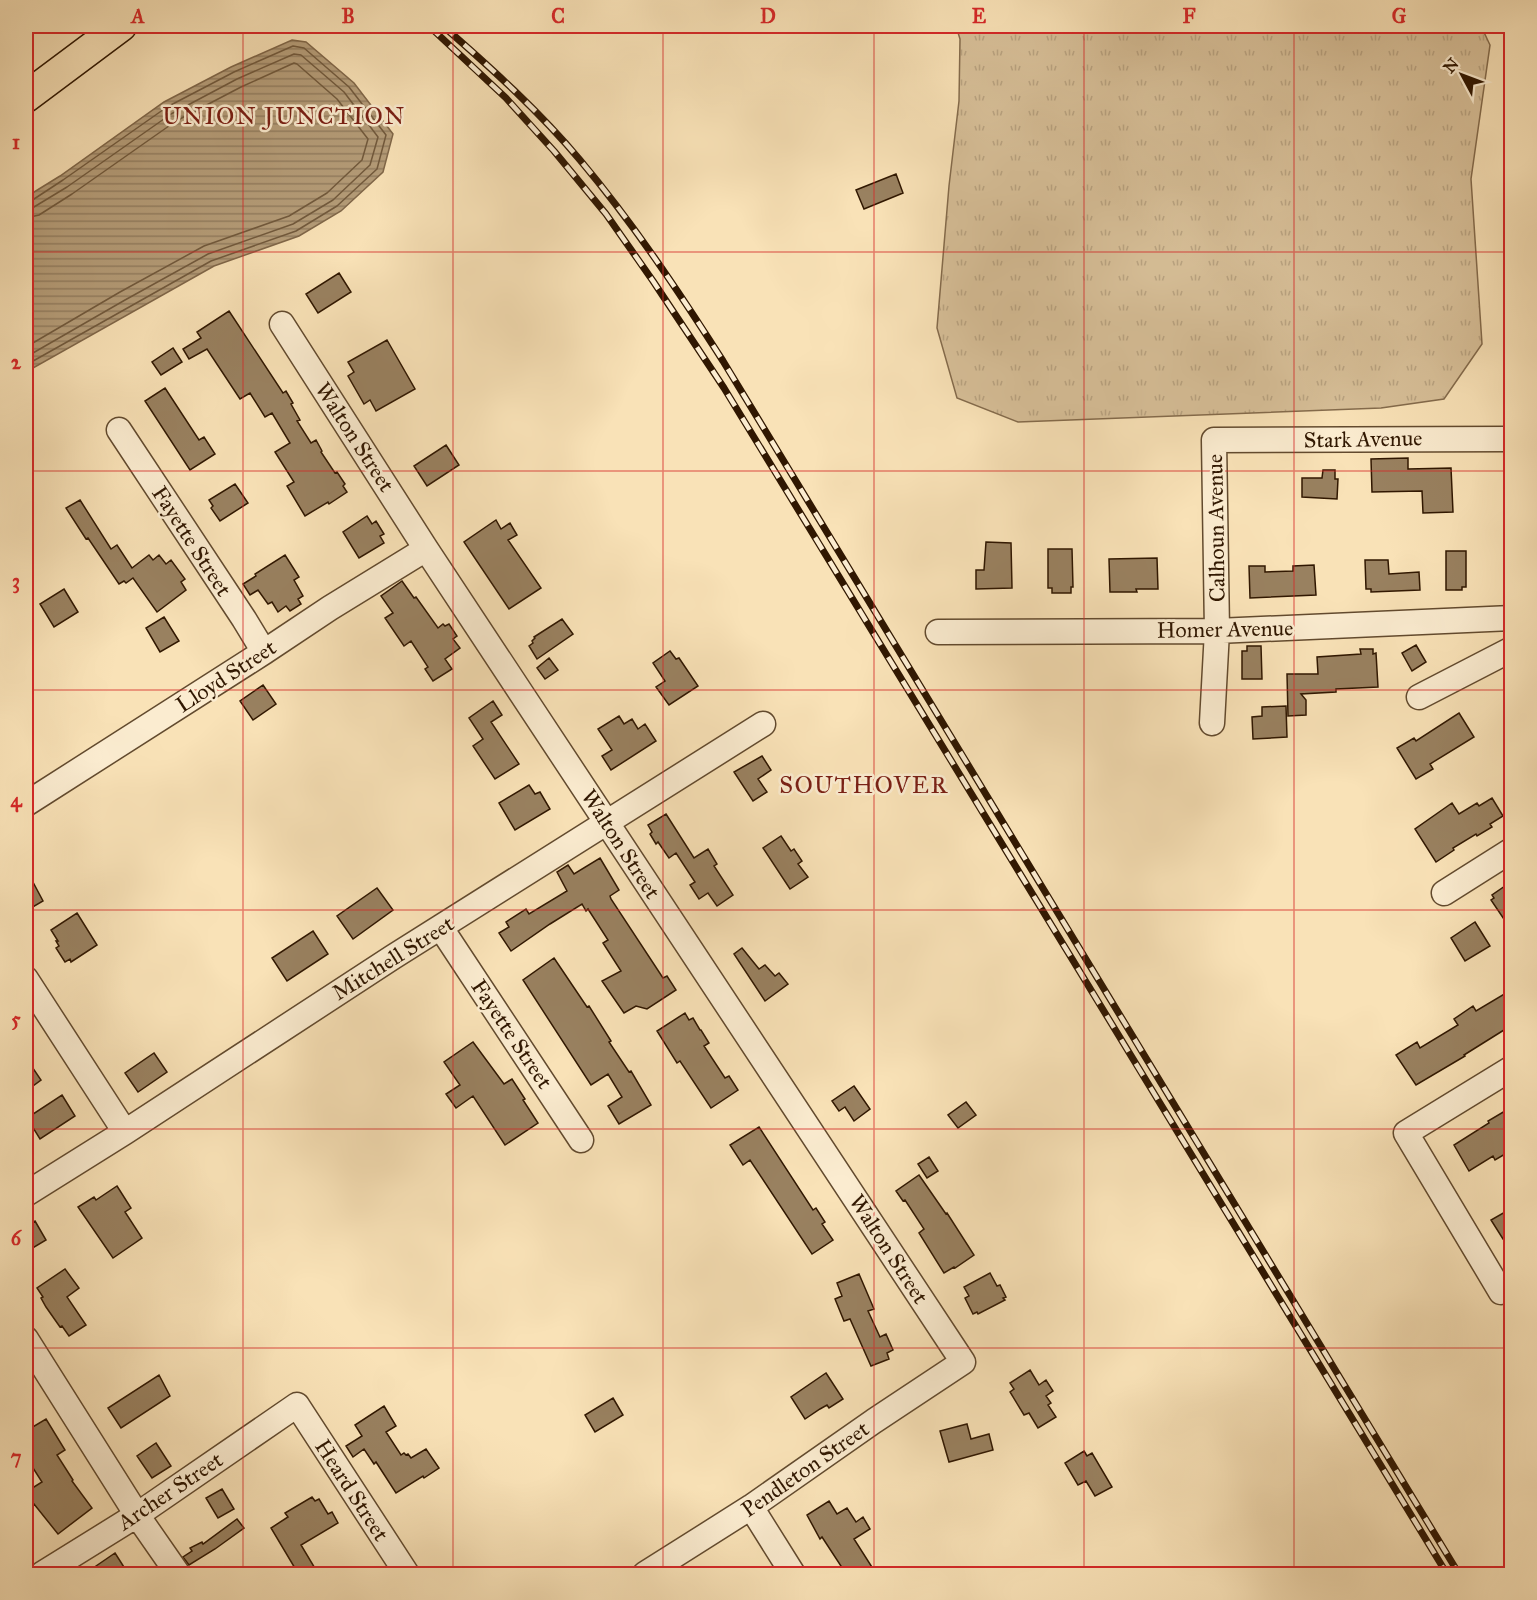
<svg xmlns="http://www.w3.org/2000/svg" width="1537" height="1600" font-family="'IM FELL Great Primer',serif">
<defs>
<pattern id="grass-tufts" width="24" height="20" patternUnits="userSpaceOnUse" patternTransform="scale(1.5)"><rect width="24" height="20" fill="#d7bf98"/><path d="M3 7l-1-3M5 7V3M7 7l1-3M15 17l-1-3M17 17v-4M19 17l1-3" fill="none" stroke="#b9a381"/></pattern>
<pattern id="water-rules" width="6" height="5" patternUnits="userSpaceOnUse" patternTransform="scale(1.5)"><rect width="6" height="5" fill="#b59d79"/><path d="M0 2.5h6" fill="none" stroke="#947f61"/></pattern>
</defs>
<rect width="100%" height="100%" fill="#f9e2b7"/>
<filter id="stains"><feTurbulence type="fractalNoise" baseFrequency=".00333" numOctaves="4"/><feColorMatrix values="0 0 0 0 .2 0 0 0 0 .09 0 0 0 0 .02 0 0 0 .5 -.17"/></filter>
<radialGradient id="worn" r=".72"><stop offset=".6" stop-color="#630" stop-opacity="0"/><stop offset="1" stop-color="#630" stop-opacity=".3"/></radialGradient>
<path fill="url(#grass-tufts)" stroke="#846b4c" stroke-width="1.5" d="M956 26H1481L1490 45 1471 179 1482 344 1444 399 1381 408 1018 422 957 398 937 328 949 186 959 101 960 39Z"/>
<path fill="url(#water-rules)" stroke="#806749" stroke-width="1.5" d="M292 40 306 42 354 83 393 134 383 172 341 211 299 236 214 266 26 372V197L60 176 164 102 231 67Z"/>
<g fill="none" stroke-linecap="round" stroke-linejoin="round">
<path stroke="#725a3d" stroke-width="1.5" d="M26 202 31 201 63 180 167 107 234 72 293 46 304 48 349 87 386 135 377 169 337 206 296 231 211 261 26 365
M26 209 34 207 67 187 171 114 237 79 294 54 301 55 344 92 378 137 370 165 333 200 293 224 208 254 125 300 26 357
M26 218 39 215 72 194 176 121 241 87 294 63 297 64 337 99 368 139 362 160 327 193 289 216 204 246 120 292 26 347"/>
</g>
<path fill="#998160" stroke="#301701" stroke-width="1.5" d="M896 174 903 193 864 209 856 190Z
M339 273 351 292 318 313 306 294Z
M229 311 283 393 286 391 293 403 291 404 300 420 297 421 311 443 316 440 322 451 321 452 335 473 337 472 345 484 343 486 347 492 329 504 328 502 305 516 287 486 294 482 275 452 290 443 272 413 265 417 250 393 240 399 207 349 189 359 183 349 201 338 197 332Z
M387 340 415 389 376 411 370 400 364 404 348 376 354 372 348 362Z
M173 348 182 362 161 375 152 362Z
M165 388 199 440 204 437 215 454 190 470 145 401Z
M446 445 459 465 427 486 414 466Z
M1408 458V469L1451 468 1453 512 1423 513 1422 491 1372 492 1371 459Z
M1323 470H1335V479H1338L1337 499 1302 497V478H1322Z
M235 484 248 503 220 521 211 508 213 506 209 500Z
M80 500 111 549 117 545 132 568 149 555 153 560 159 555 166 564 171 560 185 579 181 582 186 590 157 612 133 578 126 583 124 581 119 584 88 538 86 539 66 508Z
M367 516 372 524 376 521 384 534 380 536 384 543 359 558 343 532Z
M496 520 501 529 510 523 517 535 508 540 541 588 509 609 464 542Z
M986 542 1011 543 1012 588 976 589V570H984Z
M1048 549H1072L1073 587H1071V593H1052V588H1048Z
M1446 551H1466V587H1462V590H1446Z
M285 555 299 577 294 580 303 596 298 599 301 604 290 611 286 606 278 612 272 602 268 604 258 590 250 595 243 584 256 576 255 574Z
M1157 558 1158 589H1136L1137 592H1110L1109 559Z
M1365 560H1388L1389 574 1419 572 1420 590 1371 592V589H1366Z
M1314 565 1316 595 1250 598 1249 566H1265V572L1293 571V566Z
M402 581 414 598 416 597 438 628 443 624 445 626 449 624 457 636 453 639 460 648 445 659 452 669 433 681 425 669 428 667 411 641 404 646 385 618 393 613 381 596Z
M64 589 78 612 54 627 40 604Z
M164 617 179 641 160 652 146 628Z
M562 619 573 634 537 659 529 646 533 643 532 641 535 638 534 637Z
M1416 645 1426 662 1412 671 1402 653Z
M1247 646H1261L1262 679H1242V651H1247Z
M1360 649H1373V654L1376 653 1378 687 1336 689V692L1301 694 1306 700V715L1288 716 1287 674H1318L1317 657 1361 654Z
M670 651 676 659 679 658 698 686 669 705 656 687 665 681 653 663Z
M549 658 558 670 545 679 537 668Z
M263 685 276 704 253 720 240 701Z
M493 701 502 715 491 722 519 764 495 779 473 746 483 739 469 718Z
M1286 706 1287 737 1253 739 1252 717 1262 716V707Z
M1459 713 1474 737 1430 764 1433 769 1416 779 1397 748 1414 738 1416 741Z
M619 716 624 724 632 719 638 729 645 724 656 741 611 770 602 756 612 750 598 729Z
M762 756 771 770 758 779 767 792 753 801 734 772Z
M529 785 535 794 540 792 550 809 515 830 499 803Z
M1492 798 1503 816 1490 824 1492 827 1477 836 1476 834 1453 848 1454 850 1436 862 1415 829 1452 803 1459 814 1477 803 1479 806Z
M666 814 694 858 708 849 717 864 714 866 733 895 717 906 708 893 699 899 690 885 695 882 676 853 669 858 658 842 656 844 650 834 652 832 648 825Z
M781 836 791 851 794 849 802 861 798 864 808 877 790 889 763 848Z
M600 858 619 890 610 896 611 899 663 978 667 976 676 990 647 1009 636 1006 624 1013 602 981 621 971 603 943 608 940 588 909 586 911 582 904 550 924 511 951 499 933 509 927 506 922 526 909 529 914 567 891 557 872 568 865 574 874Z
M26 869 43 901 26 911Z
M1505 886 1507 889 1512 887V931L1491 900 1494 898 1492 895Z
M377 888 393 910 353 939 337 916Z
M77 913 97 945 71 962 70 959 65 962 56 948 59 946 56 941H58L51 930Z
M1475 922 1490 946 1465 961 1451 938Z
M313 931 328 954 287 981 272 958Z
M742 948 759 969 765 965 775 976 779 973 788 984 765 1001 734 954Z
M554 958 587 1007 589 1006 611 1041 609 1042 629 1072 631 1071 651 1105 619 1124 608 1106 622 1097 608 1074 591 1085 523 980Z
M1506 993 1512 1003V1025L1464 1055 1465 1056 1416 1085 1396 1055 1417 1042 1420 1048 1458 1025 1454 1019 1473 1006 1476 1011Z
M685 1013 689 1020 693 1018 700 1030H701L709 1043 704 1046 725 1078 729 1076 738 1090 711 1108 680 1061 677 1063 657 1031Z
M473 1042 504 1084 512 1079 525 1099 523 1100 538 1123 505 1145 473 1096 456 1108 446 1094 460 1085 444 1062Z
M154 1053 167 1072 138 1092 125 1073Z
M26 1058 41 1080 26 1091Z
M854 1086 870 1109 854 1121 845 1107 839 1111 832 1101Z
M62 1095 75 1116 40 1139 27 1118Z
M966 1102 976 1115 958 1128 948 1115Z
M1512 1109V1150L1495 1160 1493 1156 1469 1171 1454 1145 1489 1123 1488 1121 1505 1111 1506 1112Z
M759 1127 813 1210 816 1208 825 1222 822 1224 833 1240 812 1254 750 1160 743 1165 730 1145Z
M929 1157 938 1171 927 1178 918 1164Z
M919 1175 946 1214 947 1213 974 1255 955 1268 954 1267 944 1273 919 1233 924 1229 905 1200 903 1201 896 1191Z
M117 1186 131 1208 125 1212 142 1238 113 1258 78 1207 94 1197 96 1200Z
M1512 1208V1234L1503 1239 1491 1220Z
M35 1221 46 1240 26 1252V1227Z
M65 1269 79 1288 67 1297 86 1325 69 1336 62 1326 60 1327 46 1307 41 1298 43 1297 37 1288Z
M990 1273 997 1286 1000 1285 1006 1297 1003 1298 1005 1300 978 1314 977 1312 973 1314 965 1298 969 1296 964 1287Z
M859 1274 874 1309 868 1311 880 1337 886 1334 893 1350 887 1353 889 1359 871 1366 850 1319 844 1321 835 1299 842 1296 837 1283Z
M1030 1370 1039 1385 1046 1380 1053 1391 1046 1396 1051 1403 1048 1405 1056 1417 1038 1428 1029 1413 1024 1415 1010 1392 1014 1389 1010 1383Z
M826 1373 843 1399 829 1408 827 1405 820 1409 805 1419 791 1397Z
M159 1375 170 1396 121 1428 108 1408Z
M613 1398 623 1415 595 1432 585 1415Z
M384 1406 396 1426 386 1432 401 1455 404 1453 406 1455 408 1454 411 1458 426 1449 439 1468 424 1478 423 1476 396 1493 376 1462 374 1464 364 1449 353 1457 346 1446 362 1436 355 1425Z
M46 1419 65 1450 57 1455 73 1480 72 1481 92 1508 58 1534 34 1504 26 1509V1492L42 1482 26 1457V1431Z
M967 1424 971 1439 989 1434 993 1450 949 1462 940 1431Z
M156 1443 171 1466 152 1478 137 1456Z
M1084 1451 1087 1456 1092 1453 1112 1487 1095 1496 1086 1481 1078 1485 1065 1463Z
M222 1489 234 1509 218 1518 206 1498Z
M312 1497 315 1501 319 1499 328 1514 332 1512 338 1523 301 1545 319 1575H299L271 1528 288 1517 285 1513Z
M829 1501 837 1514 847 1508 856 1522 863 1517 870 1529 854 1539 877 1575H828L841 1566 822 1537 820 1539 807 1515Z
M237 1519 244 1528 215 1549 189 1565 183 1557 192 1551 190 1548 202 1542 203 1544Z
M115 1553 129 1575H83Z"/>
<g fill="none" stroke-linecap="round" stroke-linejoin="round">
<defs>
<path id="minor" d="M282 324 426 549 963 1362 874 1421 751 1507 645 1574
M119 430 244 619 264 652
M938 632 1217 631 1512 618
M1419 697 1512 649
M1212 723 1217 631 1214 440 1512 439
M26 804 264 652 330 608 426 549
M1444 893 1512 850
M441 928 581 1140
M26 979 125 1132
M1512 1068 1406 1133 1501 1292 1512 1285
M26 1194 125 1132 393 957 763 724
M26 1339 137 1515 178 1574
M751 1507 793 1574
M42 1574 137 1515 297 1405 407 1574"/>
<path id="major" d="M26 97 121 26"/>
</defs>
<use href="#minor" stroke="#624a2e" stroke-width="27"/>
<use href="#major" stroke="#301701" stroke-width="33"/>
<use href="#minor" stroke="#fbecd0" stroke-width="24"/>
<use href="#major" stroke="#f9e2b7" stroke-width="30"/>
<defs>
<path id="rail" d="M429 26 506 98 554 151 606 214 653 281 724 388 1447 1574
M443 26C491 68 539 111 580 160 633 223 679 292 723 361L1459 1574"/>
</defs>
<use href="#rail" stroke="#301701" stroke-width="7"/>
<use href="#rail" stroke="#fbecd0" stroke-width="4.5" stroke-dasharray="14" stroke-linecap="butt"/>
</g>
<path fill="none" stroke="#d62828" stroke-width="1.5" stroke-opacity="0.55" d="M243 26V1574M453 26V1574M663 26V1574M874 26V1574M1084 26V1574M1294 26V1574M26 252H1512M26 471H1512M26 690H1512M26 910H1512M26 1129H1512M26 1348H1512"/>
<g text-anchor="middle" dominant-baseline="central" stroke-width="5" stroke-linejoin="round" paint-order="stroke">
<g font-size="22" fill="#301701" stroke="#fbecd0">
<text transform="translate(355 437) rotate(57)">Walton Street</text>
<text transform="translate(1363 439) rotate(-1)">Stark Avenue</text>
<text transform="translate(1216 528) rotate(-91)">Calhoun Avenue</text>
<text transform="translate(192 541) rotate(57)">Fayette Street</text>
<text transform="translate(1225 629) rotate(-1)">Homer Avenue</text>
<text transform="translate(226 676) rotate(-33)">Lloyd Street</text>
<text transform="translate(621 844) rotate(57)">Walton Street</text>
<text transform="translate(393 958) rotate(-32)">Mitchell Street</text>
<text transform="translate(512 1034) rotate(56)">Fayette Street</text>
<text transform="translate(889 1249) rotate(57)">Walton Street</text>
<text transform="translate(805 1469) rotate(-35)">Pendleton Street</text>
<text transform="translate(352 1490) rotate(57)">Heard Street</text>
<text transform="translate(170 1491) rotate(-34)">Archer Street</text>
</g>
<g font-size="24" letter-spacing="1.5" fill="#7a1f14" stroke="#fbecd0">
<text x="284" y="116">UNION JUNCTION</text>
<text x="864" y="785">SOUTHOVER</text>
</g>
</g>
<rect width="1537" height="1600" fill="none" stroke="#f9e2b7" stroke-width="66"/>
<g transform="translate(1462 75) rotate(311)" stroke="#fbecd0" stroke-width="4.5" paint-order="stroke">
<path d="M0-4.5L10 22L0 15L-10 22Z" fill="#301701"/>
<text y="-9" font-size="16" font-weight="bold" text-anchor="middle" fill="#301701">N</text>
</g>
<rect x="33" y="33" width="1471" height="1534" fill="none" stroke="#d62828" stroke-width="2"/>
<g font-size="20" text-anchor="middle" font-weight="bold" fill="#d62828">
<text x="138" y="23">A</text>
<text x="348" y="23">B</text>
<text x="558" y="23">C</text>
<text x="768" y="23">D</text>
<text x="979" y="23">E</text>
<text x="1189" y="23">F</text>
<text x="1399" y="23">G</text>
<text x="16" y="149">1</text>
<text x="16" y="369">2</text>
<text x="16" y="588">3</text>
<text x="16" y="807">4</text>
<text x="16" y="1026">5</text>
<text x="16" y="1245">6</text>
<text x="16" y="1464">7</text>
</g>
<rect width="100%" height="100%" filter="url(#stains)"/>
<rect width="100%" height="100%" fill="url(#worn)"/>
</svg>
